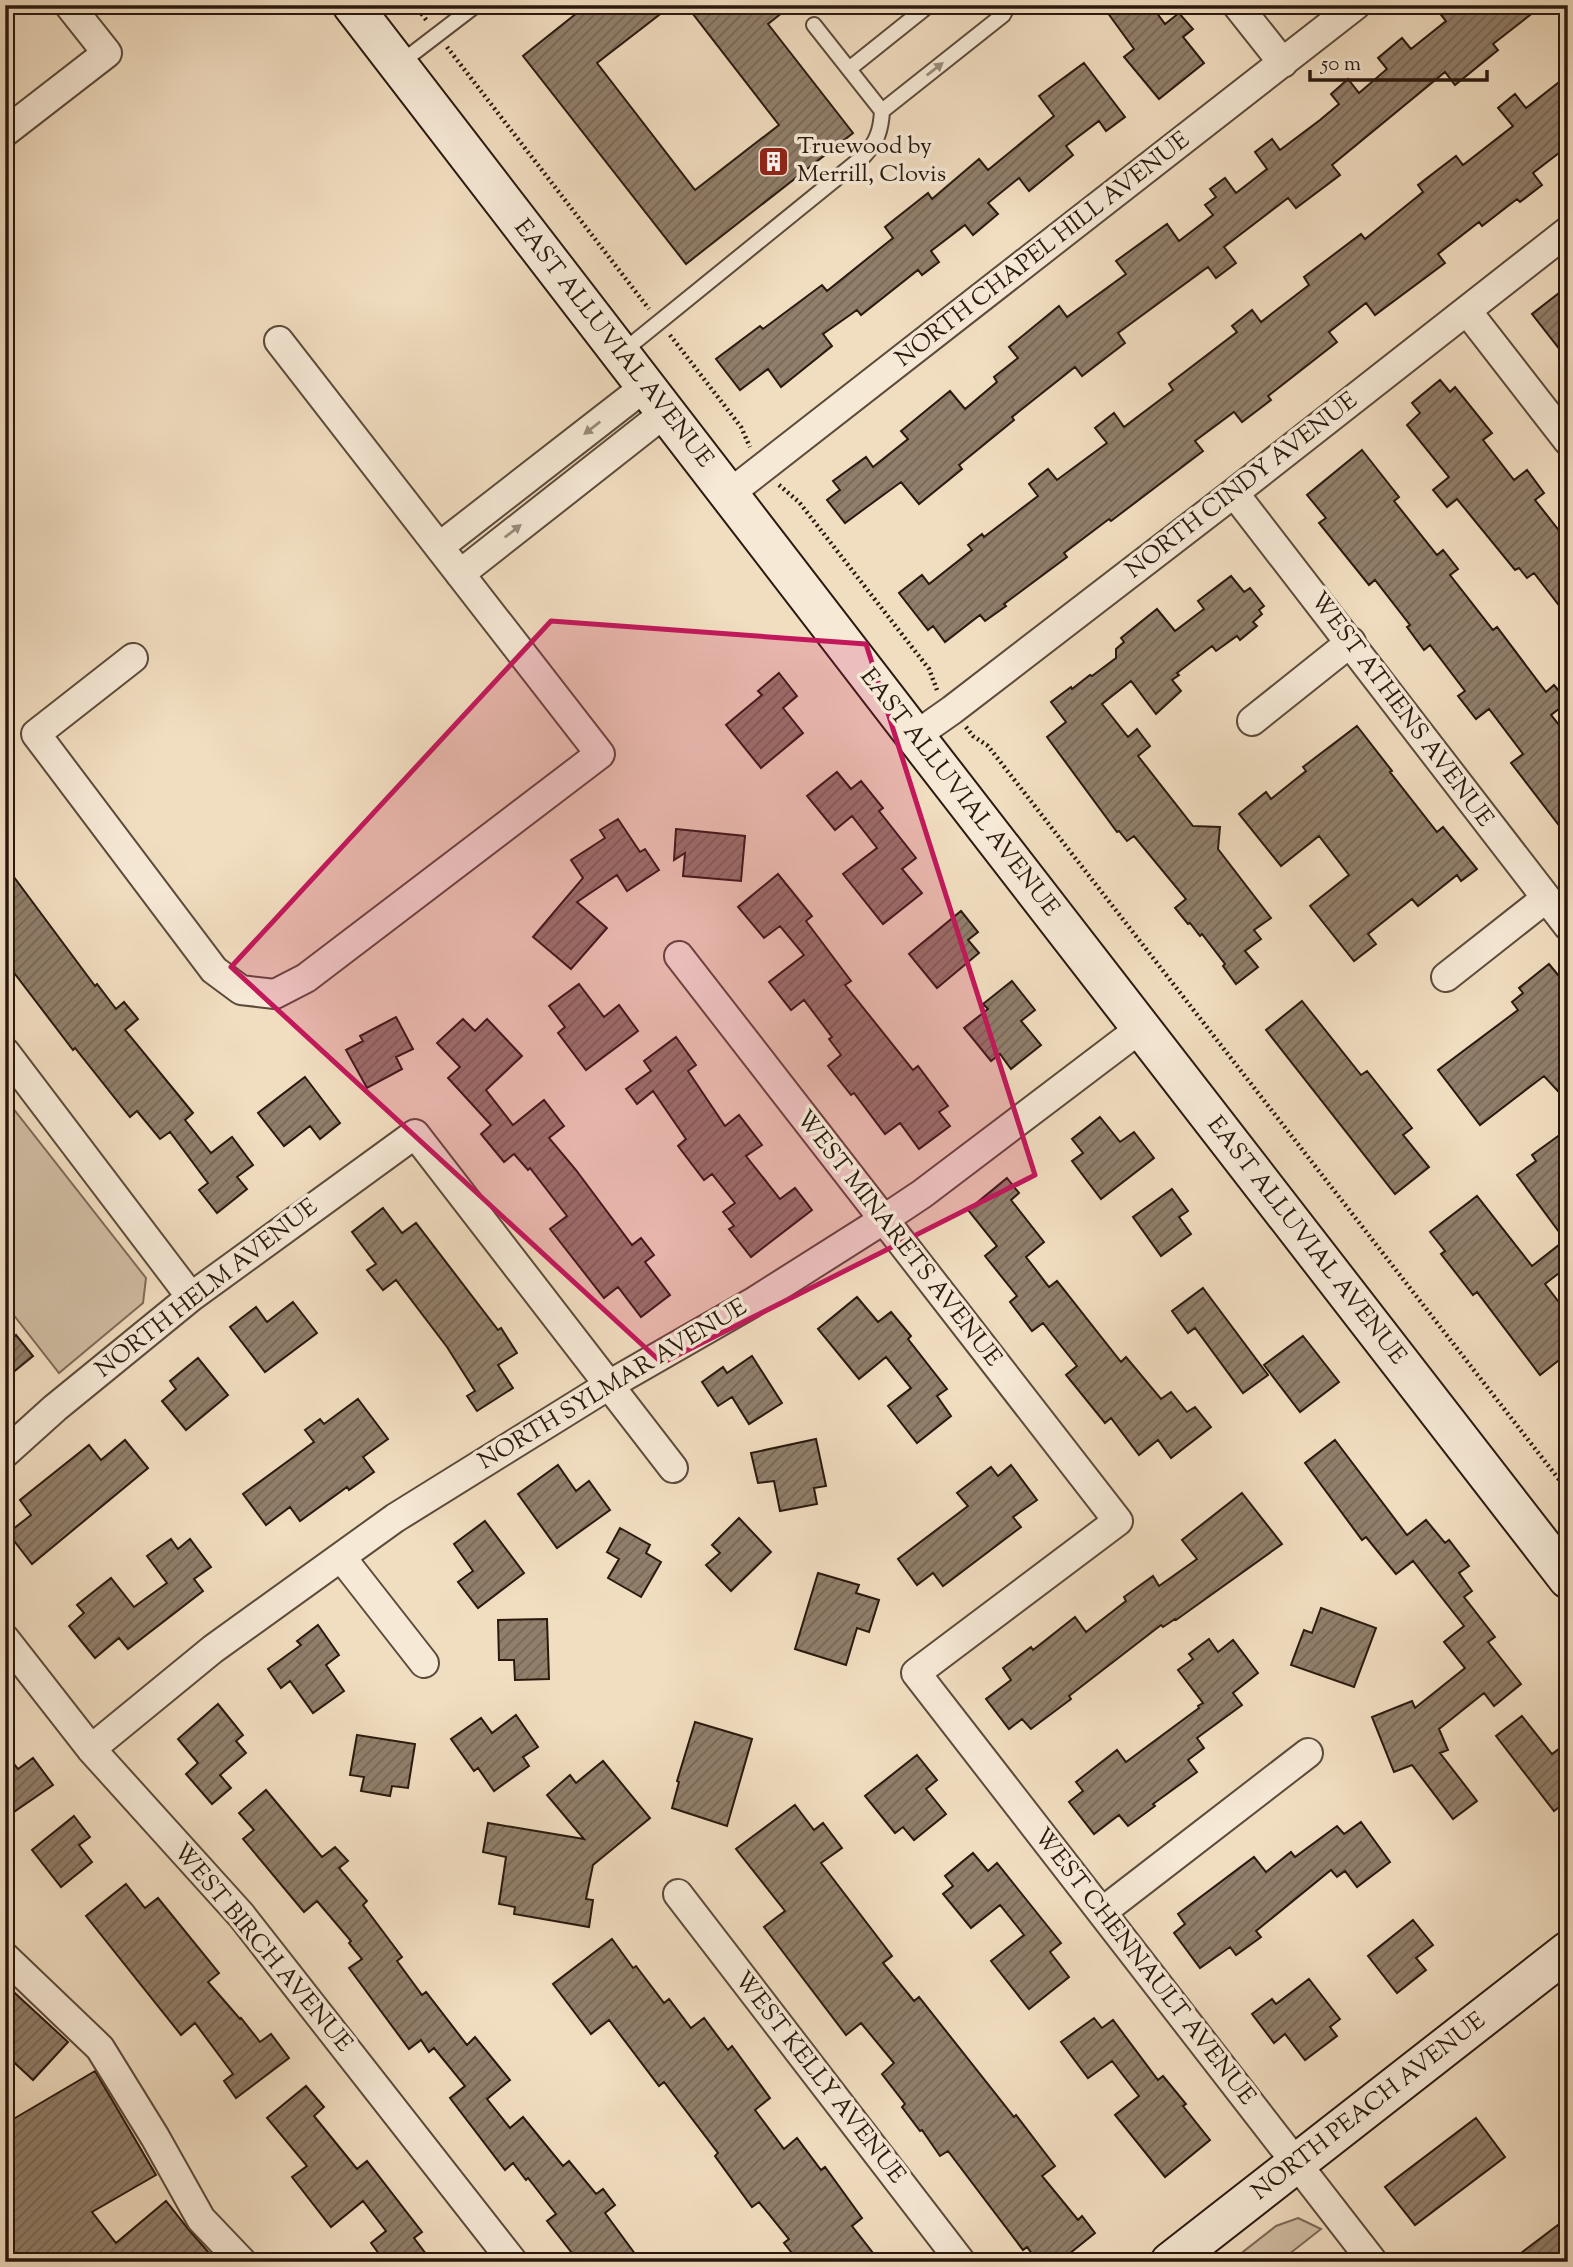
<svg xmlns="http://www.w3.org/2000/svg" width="1573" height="2267" font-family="'Sorts Mill Goudy',serif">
<defs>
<pattern id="building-hatch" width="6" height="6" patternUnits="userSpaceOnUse" patternTransform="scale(1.75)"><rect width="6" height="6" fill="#917f6b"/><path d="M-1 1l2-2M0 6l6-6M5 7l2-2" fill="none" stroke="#776756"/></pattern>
</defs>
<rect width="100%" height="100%" fill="#f1ddc0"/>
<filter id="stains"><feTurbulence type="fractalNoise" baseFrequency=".00286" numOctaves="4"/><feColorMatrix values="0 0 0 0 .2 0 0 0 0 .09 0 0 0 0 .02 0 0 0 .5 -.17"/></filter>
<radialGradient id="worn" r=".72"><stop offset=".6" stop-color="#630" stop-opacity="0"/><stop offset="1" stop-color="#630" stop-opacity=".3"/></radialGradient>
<path fill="#cfbca2" stroke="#7c6a58" stroke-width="2" d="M5 1106 12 1107 146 1278 143 1303 59 1373 5 1304Z
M1298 2218 1321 2229 1279 2262H1230L1276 2226Z"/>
<path fill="url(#building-hatch)" stroke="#2a190e" stroke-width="2" d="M587 5H672L597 63 695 190 779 125 686 5H792L768 24 853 133 686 264 523 56Z
M1102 5H1151L1165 24 1179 13 1193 29 1183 37 1204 63 1159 99 1124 57 1134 49Z
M1433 5H1543L1493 44 1498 50 1455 85 1445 72 1332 165 1340 175 1296 208 1288 198 1224 247 1236 263 1216 278 1208 267 1118 333 1125 343 1082 376 1075 367 1012 417 1014 420 959 465 962 469 919 504 901 482 845 523 827 500 840 490 833 481 866 457 873 467 908 439 901 431 950 391 965 409 997 382 994 377 1018 358 1009 347 1059 306 1067 317 1126 274 1116 261 1167 224 1179 241 1213 215 1205 205 1216 197 1210 189 1225 178 1236 193 1267 169 1255 152 1272 139 1280 150 1320 120 1339 104 1331 94 1348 79 1359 93 1387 69 1378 58 1402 38 1411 49 1446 21Z
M1084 63 1125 117 1106 131 1099 121 1066 146 1073 155 1029 191 1019 178 988 203 998 214 973 235 965 225 931 251 939 262 922 275 918 270 861 315 857 310 823 334 832 346 781 387 768 369 740 390 716 359 760 326 763 329 822 285 827 291 893 238 885 227 928 193 932 199 979 159 988 170 1054 116 1039 96Z
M1568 75V146L1533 173 1542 185 1520 202 1517 199 1482 226 1479 222 1438 254 1445 263 1375 315 1366 303 1329 332 1337 342 1268 396 1271 400 1242 422 1234 412 1195 441 1203 451 1111 521 1109 519 1064 553 1067 557 1004 604 1006 606 985 621 980 615 945 642 933 626 928 630 899 593 922 575 929 584 972 550 968 545 982 534 984 537 1038 496 1029 484 1048 469 1057 480 1107 443 1095 428 1114 413 1124 427 1173 390 1169 384 1237 332 1232 326 1252 310 1261 322 1309 285 1304 277 1361 234 1365 239 1423 192 1418 185 1456 156 1463 165 1513 126 1498 108 1515 94 1526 108Z
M1568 286V360L1532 314Z
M1440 380 1450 392 1455 387 1492 433 1483 440 1514 480 1527 470 1544 493 1535 500 1568 542V617L1534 573 1527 578 1519 568 1515 570 1457 499 1447 507 1433 490 1449 477 1407 425 1420 413 1412 403Z
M1362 450 1399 497 1394 501 1437 555 1443 550 1458 569 1450 575 1493 630 1497 627 1546 692 1554 685 1568 702 1551 715 1568 736V837L1511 763 1523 754 1489 709 1476 719 1458 696 1465 691 1430 645 1424 650 1407 627 1410 625 1375 580 1369 585 1319 523 1326 518 1307 495Z
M1231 576 1244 592 1250 588 1264 606 1259 610 1262 614 1253 622 1257 626 1240 640 1237 636 1216 651 1212 646 1177 673 1179 675 1172 680 1181 691 1156 714 1131 681 1102 704 1128 737 1137 729 1150 746 1138 756 1193 826 1220 827 1218 849 1271 918 1254 930 1261 939 1245 951 1258 967 1236 984 1223 966 1225 964 1202 934 1200 936 1190 923 1188 924 1175 908 1186 899 1134 836 1127 841 1119 831 1117 832 1047 737 1066 722 1051 702 1071 687 1072 689 1090 675 1092 676 1116 658V649L1124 642 1121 638 1157 609 1175 631 1204 609 1198 601Z
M779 673 797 696 783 708 803 733 761 768 726 725 762 695 758 691Z
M1357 726 1392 771 1390 772 1437 832 1443 827 1477 869 1461 881 1457 875 1418 906 1412 899 1368 934 1376 944 1354 961 1310 906 1349 875 1319 836 1281 866 1239 814 1266 792 1271 799 1306 771 1303 767Z
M837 772 851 789 861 781 883 808 879 811 916 858 902 869 922 893 883 924 843 874 877 848 852 816 835 830 807 796Z
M618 819 640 852 645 849 659 870 627 891 617 875 577 902 607 928 571 969 533 937 583 878 571 860 605 838 600 830Z
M676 829 745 836 741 881 683 876 685 853 674 860Z
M5 865 95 986 97 984 116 1009 124 1002 138 1019 125 1030 193 1113 185 1120 211 1153 232 1137 253 1165 237 1177 247 1189 217 1213 199 1190 208 1183 170 1132 160 1139 137 1111 130 1117 75 1048 73 1050 5 961Z
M778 874 812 916 806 921 851 981 845 985 913 1070 918 1066 948 1106 939 1112 950 1126 919 1149 900 1123 885 1134 854 1093 851 1095 828 1066 841 1055 829 1039 832 1037 804 1000 791 1010 769 982 804 955 780 926 764 938 738 907Z
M961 911 978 932 968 940 979 953 937 988 909 954Z
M1549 964 1568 987V1102L1544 1076 1480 1125 1438 1070 1518 1010 1512 1002 1523 993 1519 988Z
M1012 981 1035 1010 1021 1021 1041 1045 1011 1069 1000 1054 991 1061 964 1028 988 1009 983 1004Z
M579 984 604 1017 619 1005 638 1031 586 1070 558 1033 565 1027 549 1006Z
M1302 1001 1361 1075 1367 1071 1412 1128 1403 1135 1429 1167 1395 1194 1266 1030Z
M396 1017 413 1049 396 1057 402 1069 367 1088 346 1050 363 1041 360 1036Z
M463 1019 475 1031 487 1019 522 1056 486 1090 513 1125 544 1100 564 1126 549 1138 576 1170 632 1245 641 1238 654 1255 645 1262 670 1295 641 1317 618 1287 604 1298 550 1229 567 1216 530 1168 528 1170 514 1154 504 1162 481 1134 491 1125 448 1078 460 1067 437 1043Z
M676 1037 696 1065 688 1071 725 1126 739 1115 762 1145 746 1156 780 1199 795 1188 812 1210 751 1257 729 1229 734 1226 723 1212 735 1203 712 1174 704 1180 678 1146 686 1139 653 1091 637 1104 626 1089 651 1071 644 1061Z
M305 1077 340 1123 320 1139 310 1126 284 1146 258 1113Z
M1100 1117 1120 1142 1134 1132 1154 1158 1101 1199 1072 1161 1083 1153 1072 1139Z
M1568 1129V1266L1545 1284 1568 1314V1353L1540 1375 1477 1292 1473 1295 1441 1254 1445 1251 1430 1232 1477 1196 1532 1266 1565 1240 1517 1175 1536 1161 1532 1155Z
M1007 1178 1019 1193 1011 1200 1044 1242 1026 1257 1049 1287 1057 1281 1121 1362 1126 1357 1161 1399 1171 1392 1187 1412 1195 1407 1211 1427 1171 1458 1158 1440 1139 1455 1111 1418 1105 1423 1066 1375 1077 1366 1043 1323 1032 1331 1010 1302 1017 1296 985 1256 997 1246 968 1210Z
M1172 1189 1188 1211 1179 1217 1191 1234 1161 1256 1133 1217Z
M383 1208 402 1233 416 1223 498 1330 501 1328 517 1353 498 1365 513 1388 477 1411 467 1396 475 1391 447 1347 396 1280 383 1290 367 1270 376 1264 352 1232Z
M1203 1288 1268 1375 1243 1393 1195 1328 1188 1333 1172 1311Z
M857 1297 878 1322 891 1312 911 1336 908 1339 947 1389 937 1396 951 1416 917 1443 888 1406 911 1388 886 1357 859 1379 818 1329Z
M293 1302 317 1333 265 1372 230 1327 256 1307 267 1322Z
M16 1335 33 1356 5 1379V1344Z
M1303 1336 1339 1382 1300 1412 1264 1365Z
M752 1356 782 1403 749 1424 732 1397 718 1406 702 1382 723 1367 727 1373Z
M198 1358 228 1395 186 1430 162 1401 176 1389 170 1381Z
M358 1399 388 1439 363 1457 374 1472 349 1490 347 1487 300 1521 290 1507 266 1525 243 1494 314 1442 305 1430 320 1419 324 1424Z
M816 1439 826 1486 814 1488 817 1504 780 1511 774 1481 758 1483 751 1453Z
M125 1440 148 1468 32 1564 8 1533 31 1515 20 1500 89 1445 101 1460Z
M1335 1440 1407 1535 1426 1520 1445 1543 1449 1540 1469 1566 1459 1573 1472 1591 1464 1597 1495 1637 1488 1642 1521 1684 1494 1706 1484 1693 1439 1729 1448 1750 1440 1753 1477 1801 1453 1819 1412 1765 1394 1772 1372 1717 1412 1701 1415 1708 1465 1668 1444 1642 1464 1626 1413 1561 1396 1574 1366 1537 1362 1540 1305 1463Z
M558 1465 576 1491 589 1481 610 1510 557 1548 518 1494Z
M1011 1465 1037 1500 1013 1517 1021 1527 943 1586 933 1573 917 1585 898 1559 968 1506 957 1493 991 1467 998 1476Z
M1242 1493 1282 1544 1176 1620 1175 1619 1163 1627 1161 1625 1069 1696 1071 1699 1031 1729 1022 1719 1009 1729 986 1699 1011 1680 1003 1668 1031 1647 1033 1650 1075 1617 1086 1632 1126 1601 1124 1597 1153 1576 1159 1586 1197 1559 1182 1540Z
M739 1518 771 1552 731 1591 706 1565 720 1553 712 1545Z
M485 1521 524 1573 478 1608 458 1582 473 1571 454 1544Z
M620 1528 650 1545 646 1553 661 1562 641 1597 608 1578 619 1559 607 1552Z
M171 1539 178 1549 190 1539 211 1567 194 1579 203 1591 128 1649 119 1638 95 1658 69 1626 84 1613 77 1605 111 1578 134 1607 167 1583 147 1556Z
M818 1573 859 1585 856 1593 879 1600 869 1632 857 1628 846 1665 795 1649Z
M1321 1608 1376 1628 1354 1687 1291 1665 1304 1630 1312 1633Z
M547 1619 549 1679 515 1680 514 1660H499L498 1620Z
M318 1625 339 1655 326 1665 344 1691 313 1713 290 1681 281 1688 268 1669 301 1645 297 1641Z
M1209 1639 1218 1652 1233 1640 1258 1673 1233 1693 1242 1705 1197 1738 1204 1748 1188 1760 1197 1772 1153 1804 1155 1806 1128 1826 1119 1815 1094 1834 1069 1802 1083 1791 1076 1782 1117 1750 1126 1762 1199 1708 1198 1706 1203 1703 1178 1670 1193 1659 1189 1654Z
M218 1704 243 1735 236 1741 246 1753 220 1775 231 1788 212 1804 186 1774 198 1763 178 1739Z
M516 1715 538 1747 523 1757 529 1766 494 1791 478 1768 474 1771 451 1739 481 1718 492 1733Z
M1522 1716 1552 1754 1568 1742V1800L1554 1811 1496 1736Z
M695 1722 752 1739 727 1826 672 1808 679 1782 677 1781Z
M357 1735 415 1744 408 1788 392 1786 390 1796 361 1791 364 1777 350 1775Z
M5 1752 18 1769 33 1758 53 1785 5 1818Z
M917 1755 937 1780 926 1789 946 1814 914 1840 903 1827 895 1833 865 1796Z
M603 1761 650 1818 593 1865 586 1899 593 1900 589 1927 514 1914 515 1907 499 1904 506 1857 483 1852 488 1823 584 1839 547 1795 570 1775 576 1783Z
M266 1790 322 1857 335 1847 348 1861 339 1868 367 1901 363 1905 402 1957 397 1961 422 1995 426 1992 467 2045 475 2037 510 2080 487 2099 510 2128 523 2117 563 2166 569 2161 596 2194 603 2189 615 2205 605 2213 641 2262H579L547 2221 556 2214 528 2178 526 2180 513 2163 505 2170 450 2098 465 2086 434 2048 429 2052 421 2040 409 2049 349 1968 362 1959 349 1943 351 1941 317 1901 304 1912 243 1839 254 1830 239 1813Z
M795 1805 814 1830 823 1823 842 1848 821 1863 892 1956 883 1963 914 2001 919 1997 1014 2117 1016 2115 1055 2166 1042 2176 1078 2220 1082 2216 1095 2233 1059 2262H1038L1027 2247 1023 2250 948 2151 940 2156 922 2130 920 2131 902 2107 905 2104 882 2074 894 2063 861 2023 846 2035 764 1927 785 1911 736 1849Z
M74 1816 90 1837 79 1845 92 1862 61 1887 32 1850Z
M1361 1822 1390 1862 1357 1887 1345 1871 1337 1877 1331 1870 1256 1931 1261 1937 1236 1955 1230 1947 1200 1968 1174 1933 1185 1924 1178 1914 1254 1857 1266 1872 1291 1852 1295 1857 1337 1826 1344 1834Z
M973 1853 988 1871 997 1863 1061 1943 1050 1952 1069 1977 1029 2009 991 1961 1024 1935 1000 1905 971 1928 943 1894 953 1886 945 1876Z
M126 1884 145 1908 158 1898 219 1973 208 1982 240 2019 241 2018 260 2042 271 2034 289 2058 236 2098 224 2081 233 2074 195 2023 181 2035 86 1916Z
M1413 1920 1433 1945 1416 1958 1426 1970 1397 1993 1368 1956Z
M612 1939 633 1968 636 1966 664 2003 669 1999 691 2028 704 2018 728 2050 732 2046 770 2098 755 2110 784 2149 797 2138 821 2170 825 2167 862 2218 852 2226 880 2262H799L784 2243 789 2239 759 2202 752 2207 715 2156 718 2153 664 2082 659 2086 609 2020 591 2034 553 1984Z
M1309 1979 1340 2019 1330 2027 1337 2036 1305 2060 1285 2034 1274 2043 1252 2014 1272 1999 1276 2004Z
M5 1984 68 2042 33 2080 5 2054Z
M1094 2018 1102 2028 1113 2020 1158 2080 1163 2076 1186 2104 1183 2106 1210 2140 1165 2177 1115 2115 1139 2096 1112 2061 1088 2078 1061 2042Z
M95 2071 156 2175 92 2212 116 2243 166 2201 189 2230 217 2262H5V2124Z
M306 2086 324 2107 314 2116 357 2169 367 2161 422 2232 414 2238 432 2262H385L371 2243 386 2231 363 2201 331 2227 292 2177 307 2166 267 2118Z
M1476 2118 1505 2157 1415 2225 1385 2187Z
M1558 2225 1568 2238V2262H1509Z"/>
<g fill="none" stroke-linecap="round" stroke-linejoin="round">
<defs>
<path id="lane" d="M399 64 476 5
M849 69 929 5
M882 111 1003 15 1008 5
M621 353 864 156C877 142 881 130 882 111L814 25"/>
<path id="street" d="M1237 5 1283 63
M5 132 107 53 69 5
M1467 311 1568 441
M1234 493 1568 926
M729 494 1356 5
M439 547 646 386
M460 574 666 412
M133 658 36 734 214 970 241 990 275 994 306 978 600 754 279 341
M1252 721 1351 642
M915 736 952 710 1234 493 1568 231
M679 956 1118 1521 916 1673 1373 2262
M1446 977 1545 899
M5 1052 191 1297
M5 1453 55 1408 191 1297 415 1134 673 1468
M341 1557 424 1663
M5 1639 91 1749 241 1915 513 2262
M91 1749 213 1649 395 1518 609 1385 752 1303 883 1220 922 1194 1141 1028
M678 1894 961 2262
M1102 1912 1308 1753
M5 1957 100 2048 155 2137 201 2219 242 2262"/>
<path id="secondary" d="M352 5 915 736 1568 1579
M1170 2262 1568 1951"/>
</defs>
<use href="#lane" stroke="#5c4a3a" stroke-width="18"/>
<use href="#street" stroke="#5c4a3a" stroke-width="32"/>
<use href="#secondary" stroke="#2a190e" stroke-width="42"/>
<path stroke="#2a190e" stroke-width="4.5" stroke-dasharray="2 3.5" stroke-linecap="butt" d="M415 5 427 21
M447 47 649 309
M670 335 741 427 750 447
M779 485 799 502 929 669 937 690
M966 727 973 736 988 746 1568 1491"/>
<use href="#lane" stroke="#f6e9d6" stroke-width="14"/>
<use href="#street" stroke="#f6e9d6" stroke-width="28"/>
<use href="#secondary" stroke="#f6e9d6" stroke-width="38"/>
</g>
<defs><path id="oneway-solid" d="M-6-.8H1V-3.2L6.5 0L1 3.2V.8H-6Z" transform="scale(1.75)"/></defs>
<g fill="#9a8b7c">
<use href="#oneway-solid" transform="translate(935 69) rotate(-38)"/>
<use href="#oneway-solid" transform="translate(592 428) rotate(142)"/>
<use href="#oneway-solid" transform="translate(513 531) rotate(-38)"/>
</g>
<path fill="#c2185b" fill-opacity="0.2" stroke="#c2185b" stroke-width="5" stroke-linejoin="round" d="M551 621 866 644 1035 1175 662 1363 231 967Z"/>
<defs>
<symbol id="building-square" viewBox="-11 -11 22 22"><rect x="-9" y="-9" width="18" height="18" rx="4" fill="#8f2418" stroke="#f6e9d6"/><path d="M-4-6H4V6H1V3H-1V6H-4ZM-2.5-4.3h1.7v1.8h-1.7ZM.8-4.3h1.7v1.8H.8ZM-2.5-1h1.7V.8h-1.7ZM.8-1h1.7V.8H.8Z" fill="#fff"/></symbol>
</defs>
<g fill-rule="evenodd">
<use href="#building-square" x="756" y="144" width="35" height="35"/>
</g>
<g text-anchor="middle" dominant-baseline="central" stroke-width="7" stroke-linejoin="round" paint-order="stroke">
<g font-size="24" fill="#2a190e" stroke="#f6e9d6" text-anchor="start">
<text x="797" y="147">Truewood by<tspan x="797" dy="28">Merrill, Clovis</tspan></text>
</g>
<g font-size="24" fill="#2a190e" stroke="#f6e9d6">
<text transform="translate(1043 250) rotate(-38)">NORTH CHAPEL HILL AVENUE</text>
<text transform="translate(613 344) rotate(52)">EAST ALLUVIAL AVENUE</text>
<text transform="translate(1242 486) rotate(-38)">NORTH CINDY AVENUE</text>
<text transform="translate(1401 710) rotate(53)">WEST ATHENS AVENUE</text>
<text transform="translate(959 793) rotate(52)">EAST ALLUVIAL AVENUE</text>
<text transform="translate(898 1239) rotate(52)">WEST MINARETS AVENUE</text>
<text transform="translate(1306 1241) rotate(52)">EAST ALLUVIAL AVENUE</text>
<text transform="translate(207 1289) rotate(-38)">NORTH HELM AVENUE</text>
<text transform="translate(613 1385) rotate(-31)">NORTH SYLMAR AVENUE</text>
<text transform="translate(262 1948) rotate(50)">WEST BIRCH AVENUE</text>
<text transform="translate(1144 1967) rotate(52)">WEST CHENNAULT AVENUE</text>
<text transform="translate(819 2078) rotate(52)">WEST KELLY AVENUE</text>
<text transform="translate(1369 2107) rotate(-38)">NORTH PEACH AVENUE</text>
</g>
</g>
<rect width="1573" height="2267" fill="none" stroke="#f1ddc0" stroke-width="28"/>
<rect x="7" y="7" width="1559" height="2253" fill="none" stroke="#2a190e" stroke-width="3.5"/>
<rect x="14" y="14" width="1545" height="2239" fill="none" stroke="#2a190e" stroke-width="2"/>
<path d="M1310 70v10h177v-10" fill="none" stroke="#2a190e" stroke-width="3.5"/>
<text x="1321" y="70" font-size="21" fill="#2a190e" stroke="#f6e9d6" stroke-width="5" paint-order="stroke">50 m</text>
<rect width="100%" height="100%" filter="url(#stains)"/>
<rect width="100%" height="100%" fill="url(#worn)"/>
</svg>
